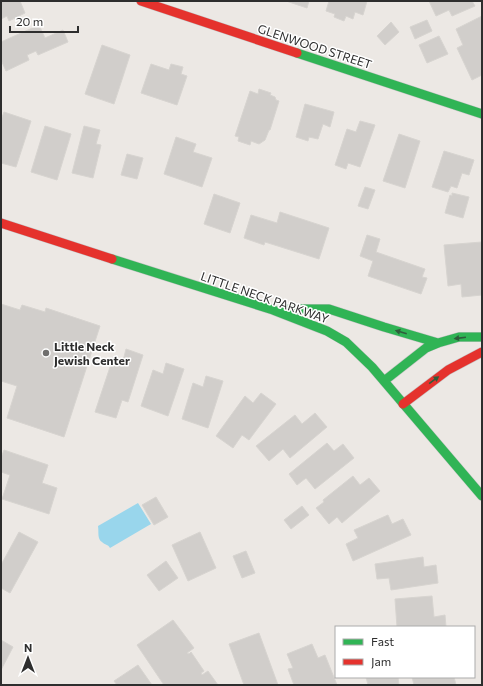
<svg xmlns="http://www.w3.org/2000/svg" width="483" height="686" font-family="Commissioner,sans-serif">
<rect width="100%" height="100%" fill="#ece8e4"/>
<path fill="#99d6ec" d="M138 503 151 524 110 548C108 544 105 545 102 542 97 539 99 532 98 526Z"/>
<path fill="#d1cecb" stroke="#d7d4d0" d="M1 1H20L25 13 9 21 7 16 1 19Z
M286 1H309L307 8Z
M329 1H367L363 15 355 12 353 19 346 16 344 21 334 17 335 14 326 11Z
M429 1H472L475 6 452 16 449 10 436 16Z
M482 16V75L472 80 457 48 463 45 456 29Z
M427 20 432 31 415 39 410 27Z
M391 22 399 32 385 45 377 36Z
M39 25 45 38 63 30 68 42 38 55 36 51 27 55 29 60 6 71 1 60V42Z
M439 36 448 54 427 63 419 45Z
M102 45 130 55 114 104 85 94Z
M151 64 169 70 171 64 183 67 181 74 187 76 177 105 141 93Z
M259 89 271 93 270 95 275 97 276 100 279 101 270 130H269L265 140 259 144 251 141 250 145 238 141 239 137 235 136 250 91 258 94Z
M305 104 334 112 330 127 323 124 318 139 309 137 308 141 296 137Z
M4 112 31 121 16 167 1 163V120Z
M360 121 375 125 360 167 348 163 346 169 335 165 347 129 356 132Z
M45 126 71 134 57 180 31 172Z
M84 126 100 130 96 144 101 145 93 178 72 173Z
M399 134 420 141 405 188 383 181Z
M176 137 196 144 193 152 212 158 202 187 164 174Z
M444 151 474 160 469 175 462 173 457 188 451 186 448 192 432 187Z
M127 154 143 158 137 179 121 175Z
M365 187 375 190 368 209 358 206Z
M452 193 469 197 463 218 445 213 450 195 452 196Z
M214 194 240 203 230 233 204 224Z
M280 212 329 228 319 259 265 242 264 245 244 238 251 215 277 223Z
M367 235 380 239 376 252 425 269 422 277 427 278 421 294 368 276 373 261 360 256Z
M482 242V295L462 297 461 284 448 286 444 245Z
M1 304 20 310 22 305 45 312 46 308 100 326 64 437 7 418 17 386 1 381Z
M126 349 143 355 128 402 122 400 116 418 95 412 113 358 123 361Z
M166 363 184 369 168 416 141 406 153 370 163 374Z
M206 376 223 381 208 428 182 419 193 383 203 387Z
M261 393 276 404 249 440 242 435 233 448 216 436 245 396 253 403Z
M315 413 327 427 290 458 283 449 269 461 256 446 295 415 302 424Z
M327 443 334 451 343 444 354 458 315 489 306 478 297 485 289 474Z
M4 450 48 465 42 483 57 488 49 514 2 499 10 475 1 472V458Z
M353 476 360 485 369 478 380 491 342 523 337 517 329 524 316 508 324 502 323 500Z
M156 497 168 517 154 525 142 505Z
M302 506 309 515 291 529 284 520Z
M388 515 392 524 403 519 411 535 353 561 346 544 358 538 354 530Z
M19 532 38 542 10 593 1 588V565Z
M200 532 216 568 188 581 172 545Z
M246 551 255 573 242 578 233 556Z
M423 557 424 567 436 565 438 583 391 590 389 578 377 579 375 564Z
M166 561 178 578 159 591 147 575Z
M432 596 434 617 445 615 446 627H397L395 599Z
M173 620 194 648 187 653 189 654 191 652 204 671 201 673 202 675 208 671 218 685H164L137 645Z
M259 633 278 685H244L229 644Z
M1 640 13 647 1 670Z
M312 644 318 658 325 655 337 685H294L288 669 293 668 287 654Z
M138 665 152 685H117L114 681Z
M366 677H398L399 685H368Z
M412 677H454L456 685H414Z"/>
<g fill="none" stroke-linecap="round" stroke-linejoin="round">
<defs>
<path id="fast" d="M297 53 482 114
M112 259 273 310 327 331 346 342 372 367 482 496
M284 309H329L384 327 438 343
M384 381 426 348 438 343 459 337H482"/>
<path id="jam" d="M141 1 297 53
M1 223 112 259
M403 404 448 370 482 352"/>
</defs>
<use href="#fast" stroke="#c5c4c5" stroke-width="10"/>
<use href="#jam" stroke="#c5c4c5" stroke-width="10"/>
<use href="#fast" stroke="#30b455" stroke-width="9"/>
<use href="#jam" stroke="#e5322d" stroke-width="9"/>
</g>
<defs><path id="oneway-solid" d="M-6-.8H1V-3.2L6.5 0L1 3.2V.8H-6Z"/></defs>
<g fill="#2f5d3c">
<use href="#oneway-solid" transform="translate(401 332) rotate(-164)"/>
<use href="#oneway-solid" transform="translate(460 338) rotate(173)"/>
<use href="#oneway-solid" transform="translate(434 380) rotate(-36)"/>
</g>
<circle fill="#706f6e" stroke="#fff" stroke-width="1.5" cx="46" cy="353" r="4"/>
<g text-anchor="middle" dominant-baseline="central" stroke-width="3" stroke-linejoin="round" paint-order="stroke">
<g font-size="12" fill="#2e2e2e" stroke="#fff">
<text transform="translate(315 46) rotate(18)">GLENWOOD STREET</text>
<text transform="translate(265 297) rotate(19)">LITTLE NECK PARKWAY</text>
</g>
<g font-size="12" font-weight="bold" fill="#2e2e2e" stroke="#fff" text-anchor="start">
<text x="54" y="346">Little Neck<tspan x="54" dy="14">Jewish Center</tspan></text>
</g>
</g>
<rect width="483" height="686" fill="none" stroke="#2e2e2e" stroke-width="4"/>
<rect x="335" y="626" width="140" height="52" fill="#ffffff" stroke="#ababab"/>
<rect x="343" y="639" width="20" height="6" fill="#30b455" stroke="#ababab"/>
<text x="371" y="646" font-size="12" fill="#2e2e2e">Fast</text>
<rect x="343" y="659" width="20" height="6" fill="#e5322d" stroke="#ababab"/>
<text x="371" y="666" font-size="12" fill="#2e2e2e">Jam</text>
<g transform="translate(28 658)" stroke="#ffffff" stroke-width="3" paint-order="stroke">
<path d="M0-3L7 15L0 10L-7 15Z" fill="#2e2e2e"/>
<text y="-6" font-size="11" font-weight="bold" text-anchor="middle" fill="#2e2e2e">N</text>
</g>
<path d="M10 26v6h68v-6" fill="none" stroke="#2e2e2e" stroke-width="2"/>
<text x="16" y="26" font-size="12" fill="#2e2e2e" stroke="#ffffff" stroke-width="3" paint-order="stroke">20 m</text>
</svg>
